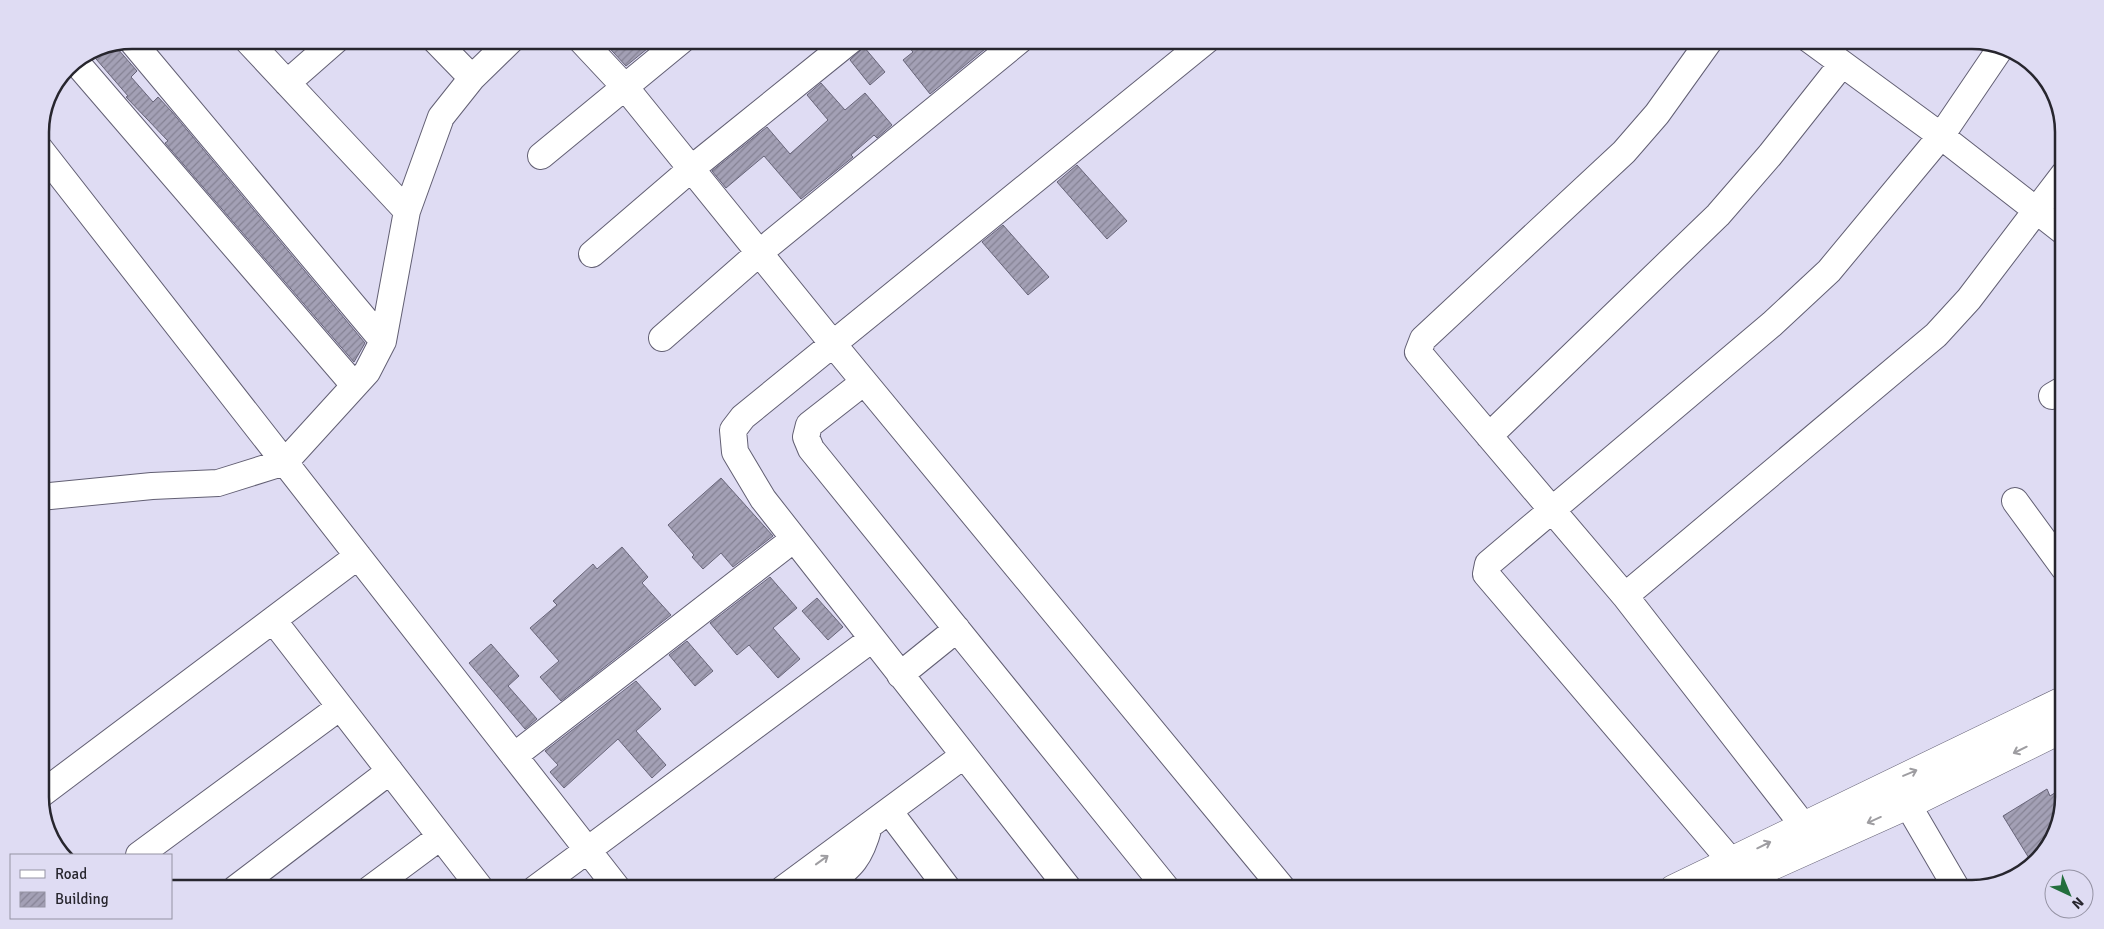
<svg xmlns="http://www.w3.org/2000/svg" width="2104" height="929" font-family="Signika,sans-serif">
<defs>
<pattern id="building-hatch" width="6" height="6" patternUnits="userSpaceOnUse" patternTransform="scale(1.25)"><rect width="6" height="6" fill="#a3a0b5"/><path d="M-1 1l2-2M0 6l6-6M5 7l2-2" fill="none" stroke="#858294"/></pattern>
</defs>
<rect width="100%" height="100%" fill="#dfdcf3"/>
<path fill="url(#building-hatch)" stroke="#686579" d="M602 40H658L626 66Z
M903 40H996L930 94 903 60 913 52Z
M109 44 114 50 117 48 137 71 131 77 153 102 158 97 172 112 365 343 354 362 165 143 168 141 126 97 128 96 90 52 97 47Z
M864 47 885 72 870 85 850 60Z
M821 83 845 110 865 93 892 125 877 138 874 135 851 155 853 157 801 199 764 156 726 188 712 171 767 127 790 154 828 120 807 95Z
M1077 165 1127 221 1107 239 1057 182Z
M1003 225 1049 277 1028 295 982 242Z
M721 478 773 536 733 567 721 553 703 569 692 557 694 555 668 525Z
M622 547 648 577 642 583 671 615 561 701 540 677 559 661 530 628 557 605 553 601 580 576 593 564 597 569Z
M770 577 797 608 773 628 800 659 778 678 749 645 737 655 710 623Z
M817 598 843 627 828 640 802 611Z
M687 641 713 671 695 686 669 655Z
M491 644 519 676 508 686 537 719 525 729 469 663Z
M636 681 661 709 636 731 666 765 652 778 618 739 564 788 550 772 558 765 545 751Z
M2064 787 2057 832 2032 863 2003 816 2047 789 2050 796Z"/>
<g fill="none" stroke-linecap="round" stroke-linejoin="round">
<defs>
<path id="minor" d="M131 40 383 341
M435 40 472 78
M581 40 625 87 833 344 1283 889
M1710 40 1657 114 1624 152 1423 339 1418 352 1625 596 1803 825
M1810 40 1941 136 2064 232
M248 41 407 211
M75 61 354 385
M287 83 336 40
M40 149 618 889
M541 156 682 40
M592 254 691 169 851 40
M662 338 759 253 1020 40
M864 382 809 425 806 437 811 449 1167 889
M2052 396 2064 389
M1489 436 1718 215 1770 155 1842 64
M40 497 152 486 218 483 285 462 367 372 383 341 407 211 441 117 472 78 511 40
M2015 501 2064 568
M1625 596 1936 335 1969 299 2064 174
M273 620 481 889
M900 675 957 629
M514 756 794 539
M40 795 358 556
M1908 805 1957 889
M889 811 948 889
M139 855 340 707
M1730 860 1486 574 1488 564 1772 324 1829 271 1941 136 2002 46
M1758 871 1767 889
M235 889 390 771
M370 889 440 837
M535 889 872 639
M783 889 963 756
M823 889C850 867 860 861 869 826
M1069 889 763 499 735 452 733 430 743 417 1207 40"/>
<path id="major" d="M1673 889 2064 700
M1721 889 1908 805 2064 728"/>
</defs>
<use href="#minor" stroke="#625f73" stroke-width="28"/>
<use href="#major" stroke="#625f73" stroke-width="29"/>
<use href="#minor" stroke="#fff" stroke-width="26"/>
<use href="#major" stroke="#fff" stroke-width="28"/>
</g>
<defs><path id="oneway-shaft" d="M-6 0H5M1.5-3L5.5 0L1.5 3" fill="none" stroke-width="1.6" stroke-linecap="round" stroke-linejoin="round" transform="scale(1.25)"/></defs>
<g stroke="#9e9da1">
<use href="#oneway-shaft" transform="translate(2020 750) rotate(154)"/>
<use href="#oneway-shaft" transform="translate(1910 773) rotate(-23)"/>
<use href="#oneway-shaft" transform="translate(1874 820) rotate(156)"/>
<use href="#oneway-shaft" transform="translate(1764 845) rotate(-26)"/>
<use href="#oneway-shaft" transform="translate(822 860) rotate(-36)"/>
</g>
<path d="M0 0H2104V929H0ZM132 49H1972A83 83 0 0 1 2055 132V797A83 83 0 0 1 1972 880H132A83 83 0 0 1 49 797V132A83 83 0 0 1 132 49Z" fill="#dfdcf3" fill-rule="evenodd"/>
<path fill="none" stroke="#27262e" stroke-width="2.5" d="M132 49H1972A83 83 0 0 1 2055 132V797A83 83 0 0 1 1972 880H132A83 83 0 0 1 49 797V132A83 83 0 0 1 132 49Z"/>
<rect x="10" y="854" width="162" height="65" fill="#dfdcf3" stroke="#9593a4"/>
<rect x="20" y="870" width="25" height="8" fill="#ffffff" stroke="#9593a4"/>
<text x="55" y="879" font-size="15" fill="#27262e">Road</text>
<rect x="20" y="892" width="25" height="15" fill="url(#building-hatch)" stroke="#9593a4"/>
<text x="55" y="904" font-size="15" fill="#27262e">Building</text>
<g transform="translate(2069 894) rotate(136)"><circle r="24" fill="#dfdcf3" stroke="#9593a4"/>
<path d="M0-4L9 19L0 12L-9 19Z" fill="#236e3d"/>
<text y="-8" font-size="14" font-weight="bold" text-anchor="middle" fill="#27262e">N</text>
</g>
</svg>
